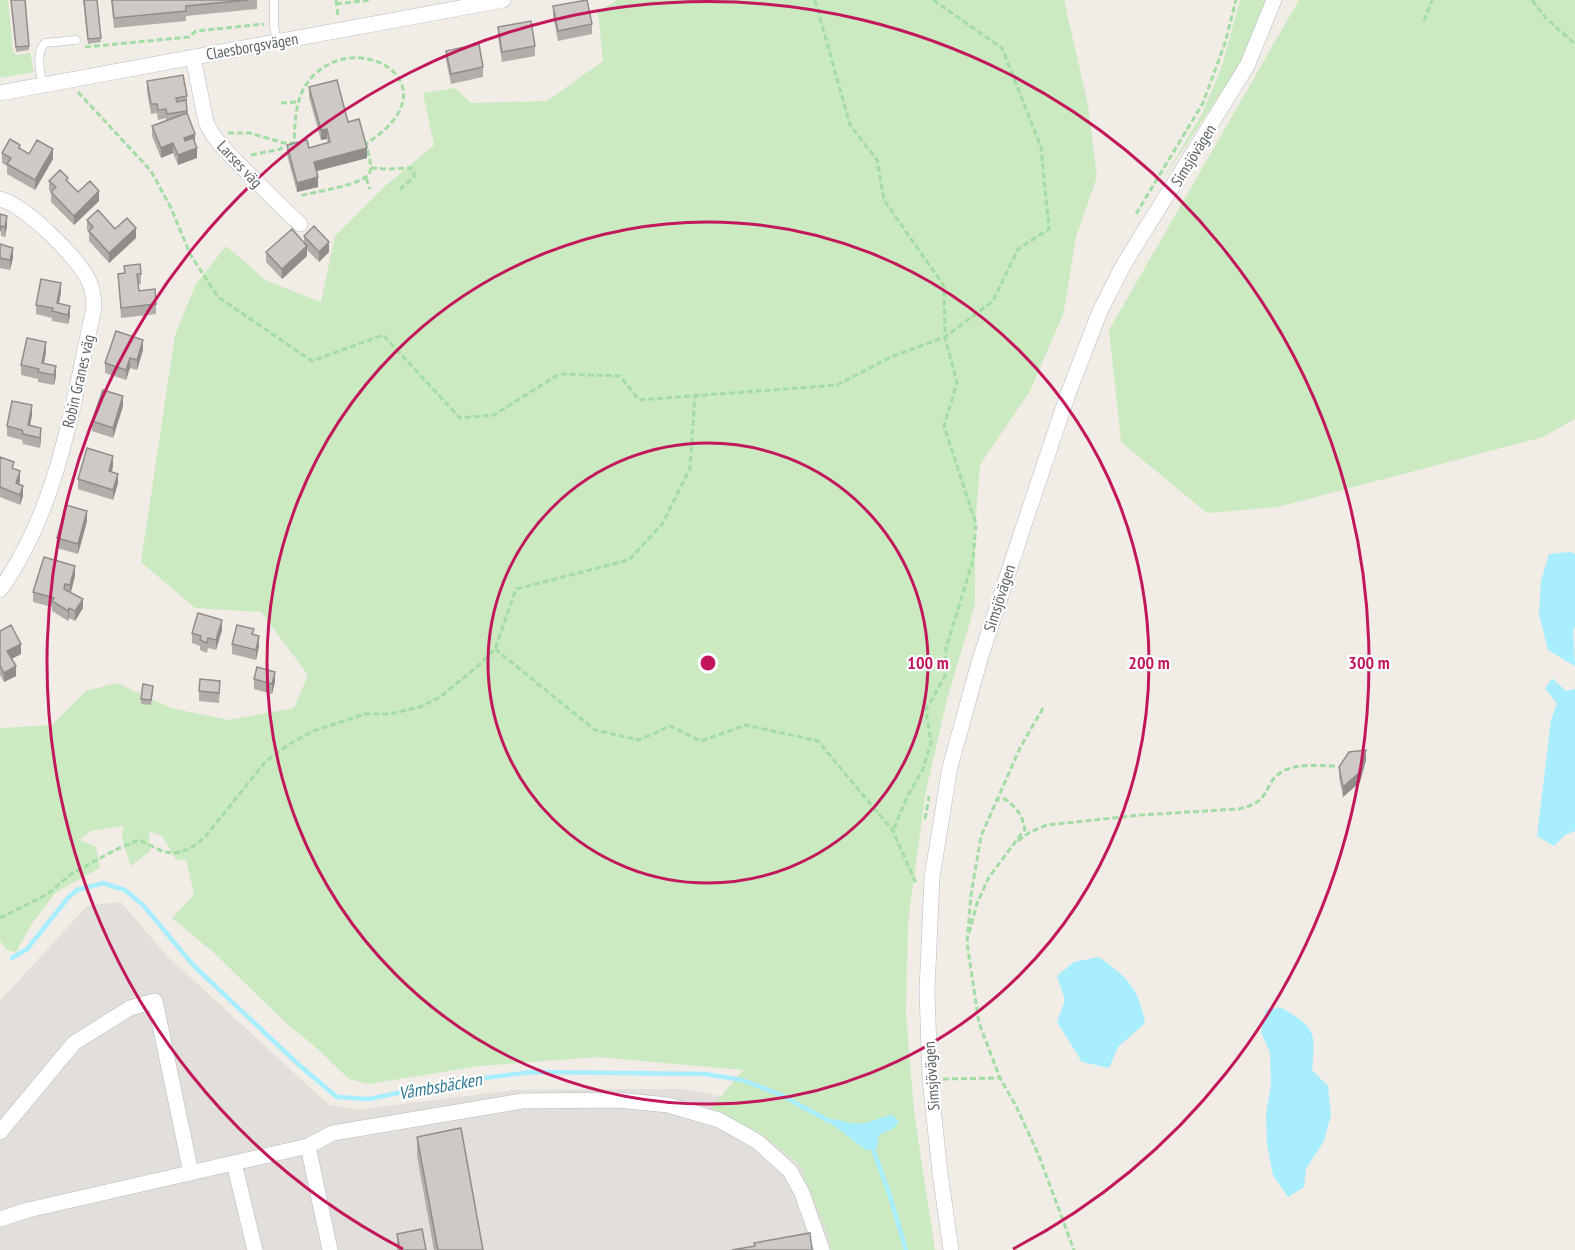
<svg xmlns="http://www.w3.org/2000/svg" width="1575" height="1250" font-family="'PT Sans Narrow',sans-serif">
<rect width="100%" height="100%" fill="#f1ece6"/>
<path fill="#e2deda" d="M121 902 166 955 329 1105 356 1110 513 1090 601 1089H685L744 1101 827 1145 845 1250H0V1001L88 905Z"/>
<path fill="#cbeac1" d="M0 0H8L13 52 16 55 30 53 34 72 0 78Z
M617 0H1064L1088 105 1097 177 1076 237 1064 312 1030 391 980 465 975 530V605L947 699 925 796 908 923 906 1013 914 1112 935 1250H831L829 1238 799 1164 759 1132 710 1110 743 1070 598 1057 479 1066 369 1084 349 1079 312 1044 287 1024 212 951 172 918 194 895 186 859 176 860 162 836 149 831 150 851 131 866 122 839 123 826 91 831 80 840 96 847 100 868 55 893 31 925 16 952 7 950 0 941V728L52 725 86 691 117 683 171 708 228 720 294 708 308 675 261 612 195 608 141 562 175 335 196 284 226 246 267 281 321 302 335 236 384 187 434 145 423 93 455 88 471 103 547 101 603 61 598 12Z
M1240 0H1267L1253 38 1231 78 1160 184 1202 114 1222 66Z
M1299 0H1575V419L1543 437 1278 507 1207 513 1121 442 1109 330Z"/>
<path fill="#a8eeff" d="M1570 552 1575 554V627L1573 629 1575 666 1548 650 1539 614 1541 581 1549 554Z
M1552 678 1566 691 1575 689V831L1565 835 1554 846 1537 836 1551 720 1557 703 1545 689Z
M1099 957C1127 977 1139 988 1145 1023L1118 1047 1109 1068 1082 1062 1057 1022 1065 1000 1057 976 1074 962Z
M1280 1007C1315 1027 1316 1030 1312 1070L1328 1086 1331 1115 1324 1141 1306 1169 1304 1187 1288 1197 1273 1175 1267 1145 1266 1114 1271 1086 1270 1052 1261 1033 1266 1010Z
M893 1115 899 1122 894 1128 879 1135 877 1148 866 1150 825 1119C838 1117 850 1126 864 1123 875 1121 882 1116 893 1115Z"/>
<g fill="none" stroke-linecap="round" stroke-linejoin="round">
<path stroke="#a8eeff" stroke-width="4.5" d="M12 958 27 949 68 898 77 890 103 883 125 890 143 905 194 966 299 1065 337 1097 369 1099 445 1083 531 1072 705 1074 742 1080 781 1095 829 1121
M869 1146 873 1149 890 1196 906 1250"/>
<defs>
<path id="lane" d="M274 0V26L277 42
M42 85C41 72 35 53 45 43L76 40"/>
<path id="street" d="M193 57 206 122C213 139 227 152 240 165 260 185 279 205 300 224
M0 93 503 0
M0 199C26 206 77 257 89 281 93 290 94 298 94 308 72 405 59 507 0 590
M0 1132 74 1043 130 1008 155 1001 191 1173
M308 1146 330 1250
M234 1163 255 1250
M0 1219 28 1210 308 1146 333 1133 522 1101 617 1100 668 1105 719 1120 758 1142 790 1171 802 1193 822 1250
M951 1250 940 1173 930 1079 927 991 932 877 950 767 980 659 1024 525 1068 394 1100 311 1124 264 1247 66 1274 0"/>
</defs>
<use href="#lane" stroke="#b6babd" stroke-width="9"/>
<use href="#street" stroke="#b6babd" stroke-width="16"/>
<path stroke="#a3dda4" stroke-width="3" stroke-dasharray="6 3" stroke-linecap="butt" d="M336 0 338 16
M815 0 850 125 877 160 884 200 944 286 945 337 957 383 944 426 976 524 973 560 946 648 945 676 926 710 931 743 923 769 907 797 893 831
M1532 0 1546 18 1575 44
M336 4 372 0
M1424 21 1432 0
M85 47 189 37 196 31 264 24
M78 92 151 171 171 208 190 254 218 297 312 361 383 335 460 418 494 415 559 374 620 376 639 400 837 385 891 357 945 337 993 301 1018 249 1049 229 1041 147 1002 48 933 0
M281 103 298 102
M228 133H250L284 143H294C295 125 295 104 304 88 341 26 438 70 391 123 385 131 374 138 366 144 368 152 372 164 370 172 365 185 314 192 299 196
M251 155 281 149 284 143
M371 168 388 169 411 168 414 172V177L400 189
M366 178 370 189
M1136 214 1203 103 1225 43 1236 0
M495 649 595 730 639 740 670 726 701 741 746 725 818 741 893 831 916 883
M1043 708 1020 748 981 836 971 895 967 943 979 1023 1000 1078 1016 1106 1039 1156 1074 1250
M925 819 929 796
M1018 841 1030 832 1047 825 1141 815 1238 809C1274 802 1261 784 1283 771 1299 763 1318 766 1335 766
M0 918 48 894 71 874 117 849 139 840 164 852 174 853 190 849 205 837 266 761 288 745 313 731 365 714H389L420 707 440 697 478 666 495 649 516 589 629 560 663 523 690 468 695 396
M969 933 977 903 989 877 1025 829C1022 815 1017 808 1005 799L995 800
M943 1079 1000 1078"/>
<use href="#lane" stroke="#fff" stroke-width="8"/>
<use href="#street" stroke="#fff" stroke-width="15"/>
</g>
<path fill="#b1ada9" d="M11 0 29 46V50L16 52Z
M83 0H97L101 42 88 44Z
M111 0H257V9L186 16V21L114 28Z
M553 6 592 24V34L558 41 553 16Z
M498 27 535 46V56L502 62 498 37Z
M446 51 483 67V77L451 84 446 60Z
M147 81 187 96V115L195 142 197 158 178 165 173 153 161 158 152 136V126L166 121V118L158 120 157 113 151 114 147 91Z
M309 87 348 122 367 158 316 171 318 187 297 192 287 155V145L309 148 328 143 327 139 321 140 309 97Z
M20 149 29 154 53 159 35 190 7 174V166L2 163V153Z
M49 181 68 182 78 192 99 201 74 225 51 202V192L49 190Z
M0 214 7 226 5 237 1 236Z
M87 220 115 229 136 238 109 263 89 241V233L87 230Z
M304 236 329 252 319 262 307 250V256L282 279 266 262V252L304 242Z
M0 244 13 258 10 270 0 268Z
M124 266 141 274V284H138L139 291 156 304V314L121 318 118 274 124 273Z
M61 293 58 304 70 316 68 324 52 321V318L36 314V305Z
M143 350 137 370 130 368 126 380 105 373V363Z
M46 352 44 363 56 376 54 385 38 382V379L21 375V365Z
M123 406 113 438 92 431V421Z
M32 415 30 426 41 438 40 448 23 444 22 440 7 436V426Z
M0 457 14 469 20 481 19 484 23 496 20 505 0 497Z
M113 466 112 472 118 483 113 500 78 489V479Z
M87 521 78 554 57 548V538Z
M75 576 71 592 83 608 75 621 69 618 68 621 52 611V607L33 602V592Z
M222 630 216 650 208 648 207 653 200 650V646L192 643V633Z
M0 631 21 654 12 659 16 676 4 682 0 675Z
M254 635 259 646 256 660 232 654V644Z
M254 679 275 682 272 694 254 689Z
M220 690 219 703 199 701V691Z
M153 691 151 705 141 704V699Z
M1366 760 1360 782 1343 797 1339 777V767Z
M417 1137 483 1250H434L417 1156Z
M397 1234 426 1250H397Z"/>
<path fill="#908d8a" d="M327 129V139L321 140V130Z
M195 134V144L184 148V138Z
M173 143V153L161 158V148Z
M197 148V158L178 165V155Z
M367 148V158L314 172V162Z
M53 149V159L35 190V180Z
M318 177V187L297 192V183Z
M99 191V201L74 225V216Z
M7 216V226L5 237V227Z
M136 228V238L109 263V253Z
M329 242V252L319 262V252Z
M307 246V256L282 279V269Z
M13 248V258L10 270V260Z
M61 283V293L57 313V303Z
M70 306V316L68 324V315Z
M143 340V350L137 370V360Z
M46 342V352L42 373V363Z
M130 358V368L126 380V370Z
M56 366V376L54 385V375Z
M123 396V406L113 438V428Z
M32 405V415L28 435V425Z
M41 428V438L40 448V438Z
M113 456V466L109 481V471Z
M20 471V481L16 493V483Z
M118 474V483L113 500V490Z
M23 486V496L20 505V495Z
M87 511V521L78 554V544Z
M75 566V576L70 595V585Z
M83 599V608L75 621V611Z
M69 608V618L68 621V611Z
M222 620V630L216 650V640Z
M259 636V646L256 660V650Z
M21 644V654L7 661V651Z
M16 666V676L4 682V673Z
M275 672V682L272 694V684Z
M1366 750V760L1360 782 1343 797V787Z"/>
<path fill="#cec9c5" stroke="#908d8a" stroke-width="1.5" d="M11 0H25L29 46 16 47Z
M84 0H97L101 38 88 39Z
M112 0H248L186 6V11L114 18Z
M587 0 592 24 558 31 553 6Z
M531 21 535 46 502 52 498 27Z
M479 44 483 67 451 74 446 51Z
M183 75 187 96 176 98 177 102 186 100 187 111 167 114 166 109 158 110 157 104H151L147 81Z
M337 80 348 122 359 119 367 148 314 162 318 177 297 183 287 145 307 140 309 148 330 142 327 129 321 130 309 87Z
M187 113 195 134 184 138 185 141 193 138 197 148 178 155 173 143 161 148 152 126Z
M10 139 20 145 19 148 29 154 37 140 53 149 35 180 7 164 11 158 2 153Z
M60 170 68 178 66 180 78 192 90 181 99 191 74 216 51 192 56 187 49 181Z
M98 210 115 229 127 218 136 228 109 253 89 231 93 227 87 220Z
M0 214 7 216 5 227 1 226 0 231Z
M314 226 329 242 319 252 304 236Z
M292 229 307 246 282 269 266 252Z
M0 244 13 248 10 260 0 258Z
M140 264 141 274H137L139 291 155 289 156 304 121 308 118 274 125 273 124 266Z
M41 279 61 283 57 303 70 306 68 315 52 311 53 308 36 305Z
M116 331 143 340 137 360 130 358 126 370 105 363Z
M27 338 46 342 42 363 56 366 54 375 38 372 39 369 21 365Z
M103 390 123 396 113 428 92 421Z
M12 401 32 405 28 425 41 428 40 438 23 434 22 430 7 426Z
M87 448 113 456 109 471 118 474 113 490 78 479Z
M0 457 14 462 12 468 20 471 16 483 23 486 20 495 0 487Z
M66 505 87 511 78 544 57 538Z
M44 557 75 566 70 585 65 584 64 589 83 599 75 611 69 608 68 611 52 601 54 598 33 592Z
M198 613 222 620 216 640 208 638 207 643 200 640 201 636 192 633Z
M11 625 21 644 7 651 16 666 4 673 0 665V631Z
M237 625 254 629 252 634 259 636 256 650 232 644Z
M257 667 275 672 272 684 254 679Z
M200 679 220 681 219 693 199 691Z
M143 684 153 686 151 700 141 699Z
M1366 750 1360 772 1343 787 1339 767 1349 752Z
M461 1128 483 1250H438L417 1137Z
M422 1229 426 1250H400L397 1234Z
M810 1233 812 1250H732L755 1246 754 1243Z"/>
<g fill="none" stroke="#c2185b" stroke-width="3">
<circle cx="708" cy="663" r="220"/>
<circle cx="708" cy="663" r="441"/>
<path d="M403 1249A661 661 0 1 1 1013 1249"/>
</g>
<g text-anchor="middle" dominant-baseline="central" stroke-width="4.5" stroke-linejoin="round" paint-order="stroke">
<g font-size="16" fill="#5d6467" stroke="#fff">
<text transform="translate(252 46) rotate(-10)">Claesborgsvägen</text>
<text transform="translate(1193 155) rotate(-58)">Simsjövägen</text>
<text transform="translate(240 164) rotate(47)">Larses väg</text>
<text transform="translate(78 381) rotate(-77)">Robin Granes väg</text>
<text transform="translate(999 598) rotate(-72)">Simsjövägen</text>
<text transform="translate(931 1076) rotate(-94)">Simsjövägen</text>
</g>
<g font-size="18" font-style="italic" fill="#317a95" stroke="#fff">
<text transform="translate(440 1086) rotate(-10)">Våmbsbäcken</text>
</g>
</g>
<circle cx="708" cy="663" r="9" fill="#c2185b" stroke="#fff" stroke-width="3"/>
<g font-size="18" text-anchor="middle" font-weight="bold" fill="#c2185b" stroke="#fff" stroke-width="4.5" stroke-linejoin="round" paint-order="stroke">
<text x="928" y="669">100 m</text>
<text x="1149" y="669">200 m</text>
<text x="1369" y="669">300 m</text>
</g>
</svg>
